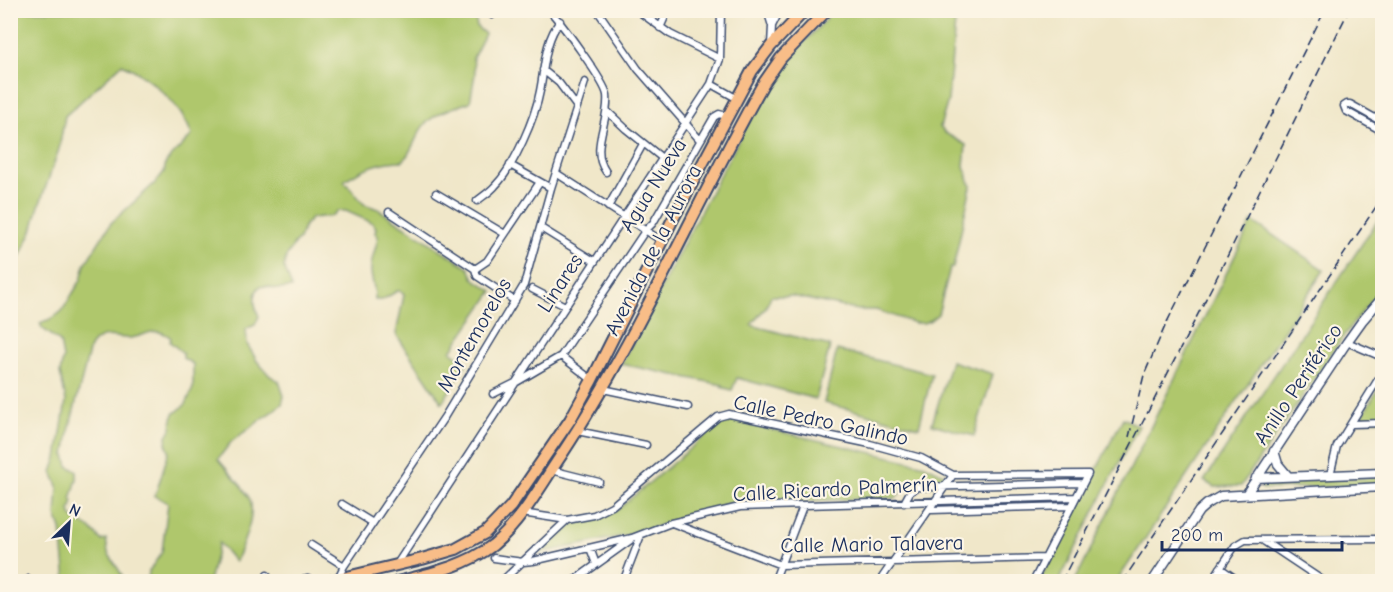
<svg xmlns="http://www.w3.org/2000/svg" width="1393" height="592" font-family="'Comic Neue',sans-serif">
<rect width="100%" height="100%" fill="#fcf5e5"/>
<filter id="ink" filterUnits="userSpaceOnUse"><feTurbulence type="fractalNoise" baseFrequency=".0167" numOctaves="2"/><feDisplacementMap in="SourceGraphic" scale="12" xChannelSelector="R" yChannelSelector="G"/><feConvolveMatrix kernelMatrix="1 2 1 2 8 2 1 2 1" color-interpolation-filters="sRGB"/></filter>
<filter id="wash" filterUnits="userSpaceOnUse"><feTurbulence type="fractalNoise" baseFrequency=".008" numOctaves="4" result="noise"/><feDisplacementMap in="SourceGraphic" scale="24" xChannelSelector="R" yChannelSelector="G"/><feGaussianBlur stdDeviation="1.35" result="paint"/><feColorMatrix in="noise" values="0 0 0 0 0 0 0 0 0 0 0 0 0 0 0 0 0 1.4 0 .05"/><feComposite in="paint" operator="in"/></filter>
<g filter="url(#wash)">
<rect width="100%" height="100%" fill="#f0e7c9"/>
<path fill="#afc76c" stroke="#657b65" stroke-width="1.5" d="M10 11H474L477 27 485 34 473 58 475 74 470 102C453 108 429 114 420 131 414 142 411 152 403 161 381 161 362 168 344 181L364 204 378 209 469 268 474 279 493 291 451 351 467 363 442 403 396 334 404 295 399 290 382 300H375C376 288 371 281 371 271 370 259 377 248 378 236L375 233 376 228 373 223 346 211H338L331 216 312 218 305 225 299 239 294 244 286 257 284 267 292 288C286 288 283 289 278 289 270 289 270 284 259 287 253 295 254 307 259 316L255 325 246 329 247 344 257 361 270 376 279 381 284 396 282 404 231 442 218 459C227 471 245 487 250 500 256 516 242 547 235 562L219 543 209 581H148L149 571 162 552 168 503 155 496 169 451 166 443 167 436 171 429 172 419 174 414 186 404 193 388V364L183 358V353L170 342 171 338C154 324 146 337 129 338 115 339 102 329 90 347L70 426 65 455 68 466 77 471V479L71 499 73 500 70 511 72 517 92 530 102 541 106 539 108 553 122 575 121 581H66L61 529 56 515 58 486 52 472 57 458 66 401 60 373 63 358 60 342 42 328 40 323 53 318 62 311 81 280 85 264 111 223 156 182 164 172 166 162 192 135C182 106 150 76 122 64L65 116 59 149 38 209 32 231 18 260 14 286 10 269Z
M834 11H956L948 100 940 127 945 133 966 145 964 166 971 186 953 268H950L938 314 929 321 923 323H915L876 310H858L792 296H771L766 307 751 325 830 346 816 399 737 378 732 390 721 387 723 385 621 364 720 174 771 82 790 57Z
M1382 214V287L1345 334 1241 486 1214 487 1204 481Z
M1252 221 1324 270 1117 581H1075Z
M837 350 932 374 919 427 824 403Z
M951 361 993 374 974 436 932 424Z
M1382 382V420L1359 421Z
M1123 418 1139 426C1110 477 1086 530 1059 581H1039Z
M725 419 925 465 946 475 943 480 909 481 896 498 731 503 633 534 535 554 573 524 617 510Z
M1382 477V485L1263 489 1260 485 1262 482Z"/>
</g>
<g filter="url(#ink)">
<g fill="none" stroke-linecap="round" stroke-linejoin="round">
<defs>
<path id="minor" d="M549 10C560 21 605 82 607 95 610 122 589 148 606 172
M597 10 638 69 700 140
M637 10 670 34 720 59
M767 10 772 26 771 45
M492 15V10
M772 26 780 10
M660 28 668 10
M543 70 559 83 577 107
M711 84 736 98
M607 111 626 129 662 158
M1382 122 1350 104H1347L1344 106 1346 111 1382 131
M510 165 551 188
M556 173 662 241
M436 193 505 234
M477 201C483 196 490 192 495 186 514 167 535 118 540 91 545 67 544 42 560 21
M608 207 643 144
M389 212 475 269 477 276 515 301
M541 228 594 261
M475 269 487 261 540 182
M532 289 565 306
M1347 342 1382 357
M561 356 592 380
M603 389 688 407
M493 394 515 383 561 356 645 231 653 223 714 117 719 114 727 116
M1352 424 1382 423
M577 431 646 445
M551 470 599 482
M1330 475 1337 446 1382 373
M904 503 910 492 917 487 1083 483
M342 504 373 523
M931 510 1071 506
M522 513 567 520
M672 523 781 565 1045 558
M1262 540 1325 582
M311 545 344 566
M590 548 596 564
M494 558 523 562 533 561 632 538 671 523 740 507 1076 497
M397 564 711 84 720 59 721 10
M1220 568 1240 582
M338 578 344 566 445 416 524 285 551 188 585 82
M29 579V582
M266 582 267 575
M294 582 308 579 316 582
M501 582 567 520 594 515 612 506 718 417 729 414 870 444 921 458 953 475 1088 474 1033 582
M572 582 632 539
M623 582 641 535
M774 582 803 506
M879 582 953 475
M1211 582 1235 546 1245 540 1382 539"/>
<path id="tertiary" d="M1274 451 1278 464 1288 476
M1256 478 1382 473
M1247 493 1347 342 1362 321 1382 298
M1152 582 1199 511 1207 504 1221 496 1382 487"/>
<path id="primary" d="M326 582 422 559 456 549 485 533 511 506 570 420 592 380 672 221 752 71 771 46 805 10
M397 582C429 574 466 566 493 545 522 521 541 485 562 454 639 337 694 206 763 84L781 58 827 10"/>
</defs>
<use href="#minor" stroke="#3b4b6e" stroke-width="9"/>
<use href="#tertiary" stroke="#3b4b6e" stroke-width="11"/>
<use href="#primary" stroke="#3b4b6e" stroke-width="14"/>
<use href="#minor" stroke="#fff" stroke-width="6"/>
<use href="#tertiary" stroke="#fff" stroke-width="8"/>
<use href="#primary" stroke="#f8bd88" stroke-width="10"/>
<path stroke="#1b2f5e" stroke-width="1.5" stroke-dasharray="9 4.5" stroke-linecap="butt" d="M1129 437 1144 375 1166 324 1325 10
M1061 582 1218 275 1349 10
M1122 582 1382 198"/>
</g>
</g>
<g text-anchor="middle" dominant-baseline="central" stroke-width="4.5" stroke-linejoin="round" paint-order="stroke">
<g font-size="21" fill="#1b2f5e" stroke="#fcf5e5">
<text transform="translate(653 185) rotate(-58)">Agua Nueva</text>
<text transform="translate(653 250) rotate(-63)">Avenida de la Aurora</text>
<text transform="translate(560 283) rotate(-57)">Linares</text>
<text transform="translate(474 335) rotate(-60)">Montemorelos</text>
<text transform="translate(1298 384) rotate(-56)">Anillo Periférico</text>
<text transform="translate(821 420) rotate(12)">Calle Pedro Galindo</text>
<text transform="translate(835 489) rotate(-3)">Calle Ricardo Palmerín</text>
<text transform="translate(872 544) rotate(-1)">Calle Mario Talavera</text>
</g>
</g>
<rect width="1393" height="592" fill="none" stroke="#fcf5e5" stroke-width="36"/>
<g transform="translate(69 523) rotate(25)" stroke="#fcf5e5" stroke-width="4.5" paint-order="stroke">
<path d="M0-4.5L10 22L0 15L-10 22Z" fill="#1b2f5e"/>
<text y="-9" font-size="16" font-weight="bold" text-anchor="middle" fill="#1b2f5e">N</text>
</g>
<path d="M1162 541v9h180v-9" fill="none" stroke="#1b2f5e" stroke-width="3"/>
<text x="1171" y="541" font-size="18" fill="#1b2f5e" stroke="#fcf5e5" stroke-width="4.5" paint-order="stroke">200 m</text>
</svg>
